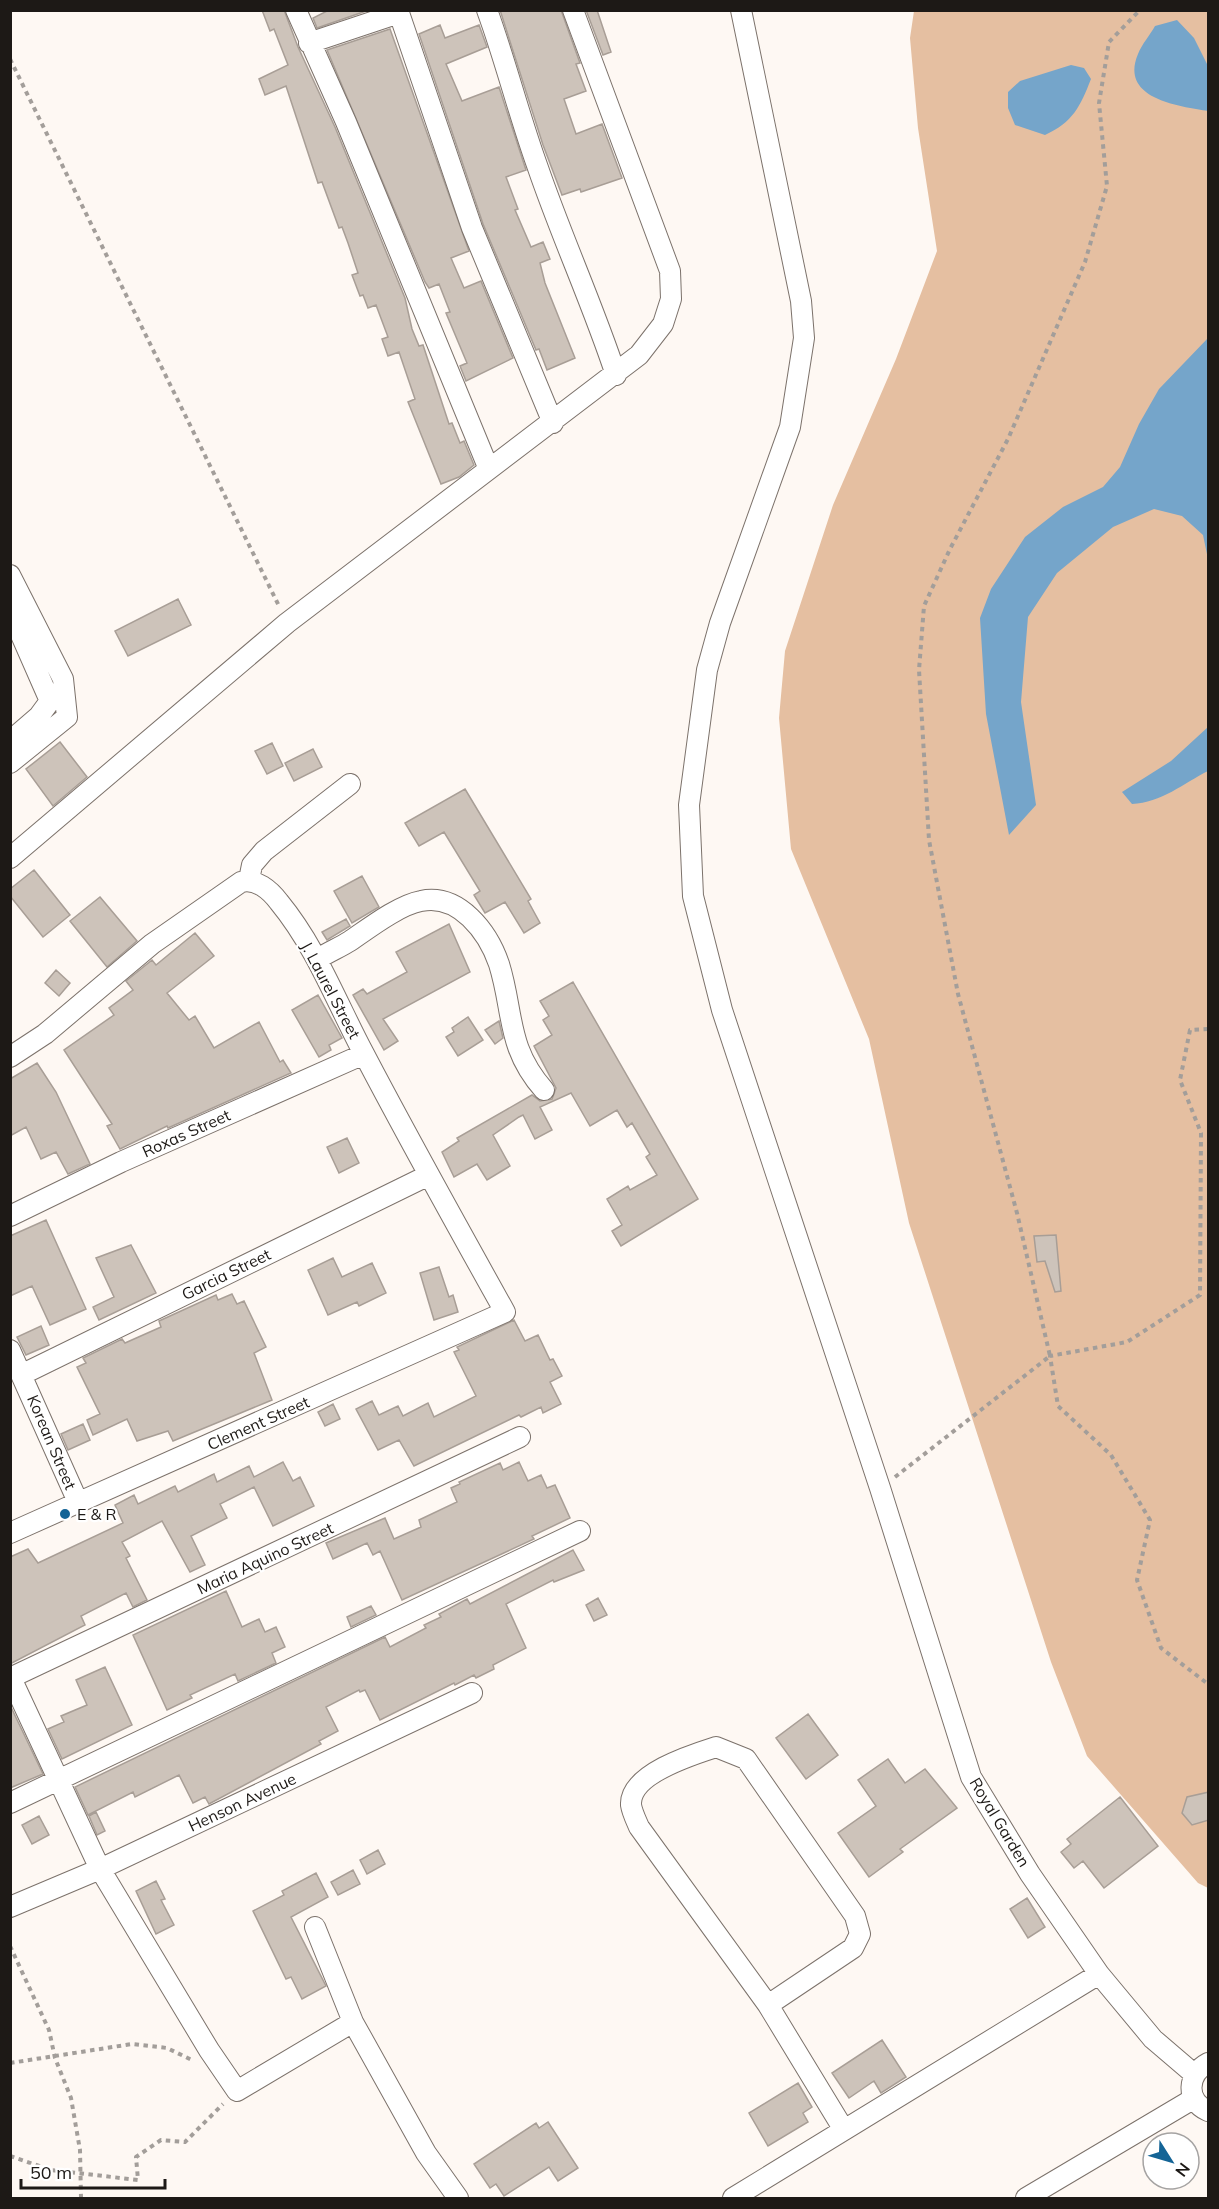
<svg xmlns="http://www.w3.org/2000/svg" width="1219" height="2209" font-family="Mulish,sans-serif">
<rect width="100%" height="100%" fill="#fef8f3"/>
<path fill="#e5bfa1" d="M914 11H1208V1888L1198 1883 1087 1756 1051 1662 909 1223 869 1039 791 849 779 718 785 651 833 505 896 359 937 251 918 128 910 38Z"/>
<path fill="#75a5ca" d="M1177 20 1194 38 1208 66V111C1179 106 1119 99 1138 54 1142 44 1150 35 1155 26Z
M1071 65 1084 68 1091 79C1080 107 1073 122 1045 135L1015 125 1008 108V92L1020 81Z
M1208 338V559L1203 535 1182 516 1154 509 1113 527 1057 573 1028 617 1021 702 1036 805 1009 835 986 714 980 618 991 589 1025 537 1063 507 1103 487 1120 467 1139 424 1159 389Z
M1208 727V771C1184 783 1161 803 1132 804L1122 792 1171 761Z"/>
<path fill="#cdc3ba" stroke="#a89e96" stroke-width="1.5" d="M262 10H284L298 47 335 127 405 298 412 329 419 346 423 345 449 424 452 423 460 443 464 441 474 465 459 477 441 484 408 402 415 399 399 352 388 356 382 339 388 337 376 305 368 308 363 295 360 296 352 275 358 273 348 243 342 227 339 228 322 182 318 183 286 86 265 95 259 79 288 65 274 29 270 31Z
M329 10H369L317 28 313 18Z
M500 10H561L580 63 576 64 586 91 564 99 576 134 602 124 622 178 581 192 580 189 562 195 543 145Z
M586 10H597L611 52 603 55Z
M440 25 445 38 479 25 487 47 446 64 462 101 499 87 526 170 506 177 518 209 515 210 531 247 543 242 550 259 540 263 545 283 575 358 547 370 539 349 536 350 483 224 419 34Z
M390 29 469 251 451 258 464 288 481 281 513 358 466 381 460 366 467 363 446 313 450 312 439 284 429 288 425 282 327 50Z
M178 599 191 625 128 656 115 631Z
M60 742 87 777 53 806 26 769Z
M272 743 283 766 267 774 255 751Z
M313 749 322 767 294 781 285 763Z
M465 789 531 899 528 901 540 923 524 933 505 902 485 913 474 895 480 891 444 832 419 846 405 823Z
M34 870 70 915 43 937 10 896V889Z
M362 876 379 907 352 923 334 891Z
M100 897 137 941 107 967 70 921Z
M346 919 350 926 327 940 322 932Z
M449 924 470 972 383 1019 398 1041 384 1050 353 995 363 989 367 994 407 972 396 952Z
M195 933 214 956 167 993 189 1020 195 1016 214 1048 259 1022 280 1062 283 1060 291 1073 168 1128 167 1126 120 1149 107 1126 112 1124 64 1050 114 1015 109 1008 133 990 126 981 152 960 156 965Z
M56 970 70 983 59 996 45 983Z
M573 982 698 1199 621 1246 612 1231 622 1225 607 1199 628 1186 630 1190 657 1175 646 1157 650 1154 632 1123 627 1127 617 1110 590 1126 571 1093 540 1107 552 1130 535 1139 523 1115 519 1117 493 1135 510 1166 487 1180 477 1164 454 1177 442 1152 459 1141 457 1138 532 1095 540 1101 552 1099 556 1088 534 1046 552 1035 543 1020 549 1016 540 1001Z
M318 995 342 1038 329 1045 331 1050 319 1057 292 1010Z
M468 1017 483 1040 458 1056 446 1037 454 1032 452 1028Z
M499 1021 503 1038 495 1044 485 1030Z
M37 1063 56 1092 90 1164 68 1174 56 1152 41 1159 26 1127 10 1136V1079Z
M347 1138 359 1163 339 1173 327 1147Z
M46 1220 86 1309 50 1325 32 1286 10 1296V1236Z
M1056 1235 1061 1291 1055 1292 1045 1261 1037 1262 1034 1236Z
M131 1245 156 1293 99 1320 93 1307 114 1297 96 1258Z
M333 1258 342 1277 372 1263 386 1293 359 1306 357 1302 328 1315 308 1270Z
M439 1267 449 1297 453 1295 458 1312 434 1320 420 1273Z
M232 1294 237 1304 244 1301 266 1347 254 1353 272 1400 173 1441 168 1431 137 1441 127 1419 93 1435 87 1420 100 1414 77 1367 86 1363 83 1358 122 1339 125 1343 161 1327 159 1321 216 1295 218 1300Z
M514 1320 525 1341 538 1335 550 1360 553 1359 562 1376 550 1382 561 1404 543 1413 541 1407 521 1417 519 1415 414 1466 399 1440 378 1450 356 1409 372 1401 379 1415 398 1406 403 1416 428 1403 434 1417 476 1396 454 1352 459 1350 457 1347Z
M41 1326 49 1345 26 1355 17 1337Z
M333 1404 340 1419 325 1426 318 1412Z
M83 1424 90 1440 68 1450 61 1434Z
M283 1462 293 1481 300 1477 314 1506 273 1526 254 1487 220 1504 227 1518 191 1536 205 1565 190 1572 162 1521 122 1542 130 1556 126 1558 147 1600 133 1607 126 1593 81 1616 85 1625 10 1664V1557L28 1549 38 1563 123 1523 115 1505 134 1495 138 1504 175 1486 178 1492 214 1474 217 1482 249 1466 254 1477Z
M519 1462 528 1481 541 1475 547 1488 555 1485 570 1518 532 1536 534 1539 402 1600 380 1551 373 1555 367 1543 333 1559 326 1543 385 1518 394 1539 421 1527 419 1520 457 1502 451 1488 460 1484 459 1482 500 1463 503 1470Z
M573 1550 584 1570 554 1582 553 1580 506 1604 526 1648 493 1665 494 1669 476 1678 474 1675 455 1685 454 1683 380 1720 365 1690 360 1692 359 1690 326 1707 338 1731 319 1741 321 1744 209 1804 205 1797 193 1803 179 1775 135 1797 133 1792 88 1815 75 1787 385 1637 390 1647 426 1628 424 1625 441 1617 439 1614 467 1599 470 1604Z
M226 1591 242 1627 259 1619 265 1632 276 1627 285 1647 272 1653 276 1663 238 1681 235 1674 190 1695 192 1698 167 1710 133 1635Z
M598 1598 607 1615 594 1621 586 1605Z
M371 1606 376 1615 351 1627 347 1617Z
M105 1667 132 1725 62 1759 48 1729 64 1722 61 1716 87 1705 76 1680Z
M10 1705 43 1774 10 1788Z
M808 1714 838 1755 806 1779 776 1738Z
M888 1759 905 1783 925 1769 957 1808 900 1849 903 1852 869 1877 838 1833 876 1806 858 1780Z
M1209 1792V1820L1192 1825 1182 1813 1187 1797Z
M1120 1797 1158 1846 1104 1888 1083 1861 1074 1868 1061 1852 1071 1844 1067 1839Z
M96 1812 105 1831 97 1835 89 1816Z
M39 1816 49 1835 32 1844 22 1825Z
M378 1850 385 1864 367 1874 360 1860Z
M353 1870 360 1884 338 1895 331 1882Z
M316 1873 328 1897 291 1917 326 1986 302 1999 291 1977 286 1979 253 1911 284 1895 282 1891Z
M156 1881 165 1899 161 1900 174 1925 156 1934 136 1891Z
M1027 1898 1045 1927 1028 1938 1010 1909Z
M882 2040 906 2077 881 2093 874 2081 849 2098 832 2073Z
M798 2083 812 2107 803 2113 808 2122 768 2146 749 2113Z
M548 2122 578 2168 558 2181 549 2167 504 2196 496 2184 490 2188 474 2164 536 2123 539 2128Z"/>
<g fill="none" stroke-linecap="round" stroke-linejoin="round">
<defs>
<path id="minor" d="M296 10 346 122 488 467
M398 10 472 228 553 423
M487 10C506 62 519 116 538 168 562 238 593 305 616 375
M741 10 801 301 804 338 790 427 720 623 707 670 689 805 693 896 722 1010 880 1488 971 1777 1030 1874 1099 1974 1153 2039 1194 2074
M309 43 399 13
M10 575 63 679 67 717 10 763
M10 610 50 701 39 716 10 741
M10 858 287 623 639 355 663 324 671 299 670 271 573 10
M249 880 252 865 264 851 350 784
M318 959C328 952 339 948 350 941 369 928 399 905 421 901 459 893 488 932 499 964 514 1012 506 1047 544 1090
M10 1057 45 1034 152 944 241 882C256 878 270 890 279 902 316 947 336 1001 363 1052 409 1140 457 1226 505 1312L10 1533
M10 1216 121 1162 364 1054
M10 1350 78 1502
M23 1374 429 1175
M10 1678 520 1437
M11 1678 100 1869 209 2050 237 2091 353 2022 315 1927
M10 1803 580 1531
M10 1907 100 1869 472 1693
M768 2005 853 1948 860 1934 855 1916 746 1759 716 1747C694 1754 629 1774 631 1805 632 1812 636 1820 639 1827L768 2005 844 2130
M353 2022 426 2153 458 2198
M1208 2063C1187 2074 1185 2101 1208 2111
M733 2198 1099 1974
M1026 2198 1193 2099"/>
</defs>
<use href="#minor" stroke="#7c726b" stroke-width="22"/>
<path stroke="#a39e9a" stroke-width="4" stroke-dasharray="4.5 4.5" stroke-linecap="butt" d="M10 59 279 606
M1208 1029 1190 1030 1180 1080 1201 1133 1200 1295 1127 1342 1050 1356 1058 1406 1111 1455 1150 1520 1137 1580 1161 1648 1208 1684
M895 1477 1050 1356 1017 1213 958 994 929 840 919 670 924 606 950 549 1008 439 1085 262 1107 186 1099 103 1109 42 1140 10
M10 1946 49 2030 55 2058 71 2098 80 2150 81 2198
M10 2063 132 2044 167 2048 194 2061
M10 2156 51 2170 138 2180 136 2157 161 2140 185 2142 223 2104"/>
<use href="#minor" stroke="#fff" stroke-width="20"/>
</g>
<circle fill="#146496" stroke="#fff" stroke-width="2" cx="65" cy="1514" r="6"/>
<g text-anchor="middle" dominant-baseline="central" stroke-width="4.5" stroke-linejoin="round" paint-order="stroke">
<g font-size="16" fill="#1d1916" stroke="#fff">
<text transform="translate(331 990) rotate(62)">J. Laurel Street</text>
<text transform="translate(186 1133) rotate(-24)">Roxas Street</text>
<text transform="translate(226 1274) rotate(-26)">Garcia Street</text>
<text transform="translate(258 1423) rotate(-24)">Clement Street</text>
<text transform="translate(52 1442) rotate(67)">Korean Street</text>
<text transform="translate(265 1558) rotate(-25)">Maria Aquino Street</text>
<text transform="translate(242 1802) rotate(-25)">Henson Avenue</text>
<text transform="translate(1000 1822) rotate(59)">Royal Garden</text>
</g>
<g font-size="16" fill="#1d1916" stroke="#fff" text-anchor="start">
<text x="77" y="1514">E &amp; R</text>
</g>
</g>
<rect width="1219" height="2209" fill="none" stroke="#1d1916" stroke-width="24"/>
<g transform="translate(1171 2161) rotate(127)"><circle r="28" fill="#ffffff" stroke="#a5a3a2" stroke-width="1.5"/>
<path d="M0-4.5L10 22L0 15L-10 22Z" fill="#146496"/>
<text y="-9" font-size="16" font-weight="bold" text-anchor="middle" fill="#1d1916">N</text>
</g>
<path d="M21 2179v9h144v-9" fill="none" stroke="#1d1916" stroke-width="3"/>
<text x="30" y="2179" font-size="18" fill="#1d1916" stroke="#ffffff" stroke-width="4.5" paint-order="stroke">50 m</text>
</svg>
